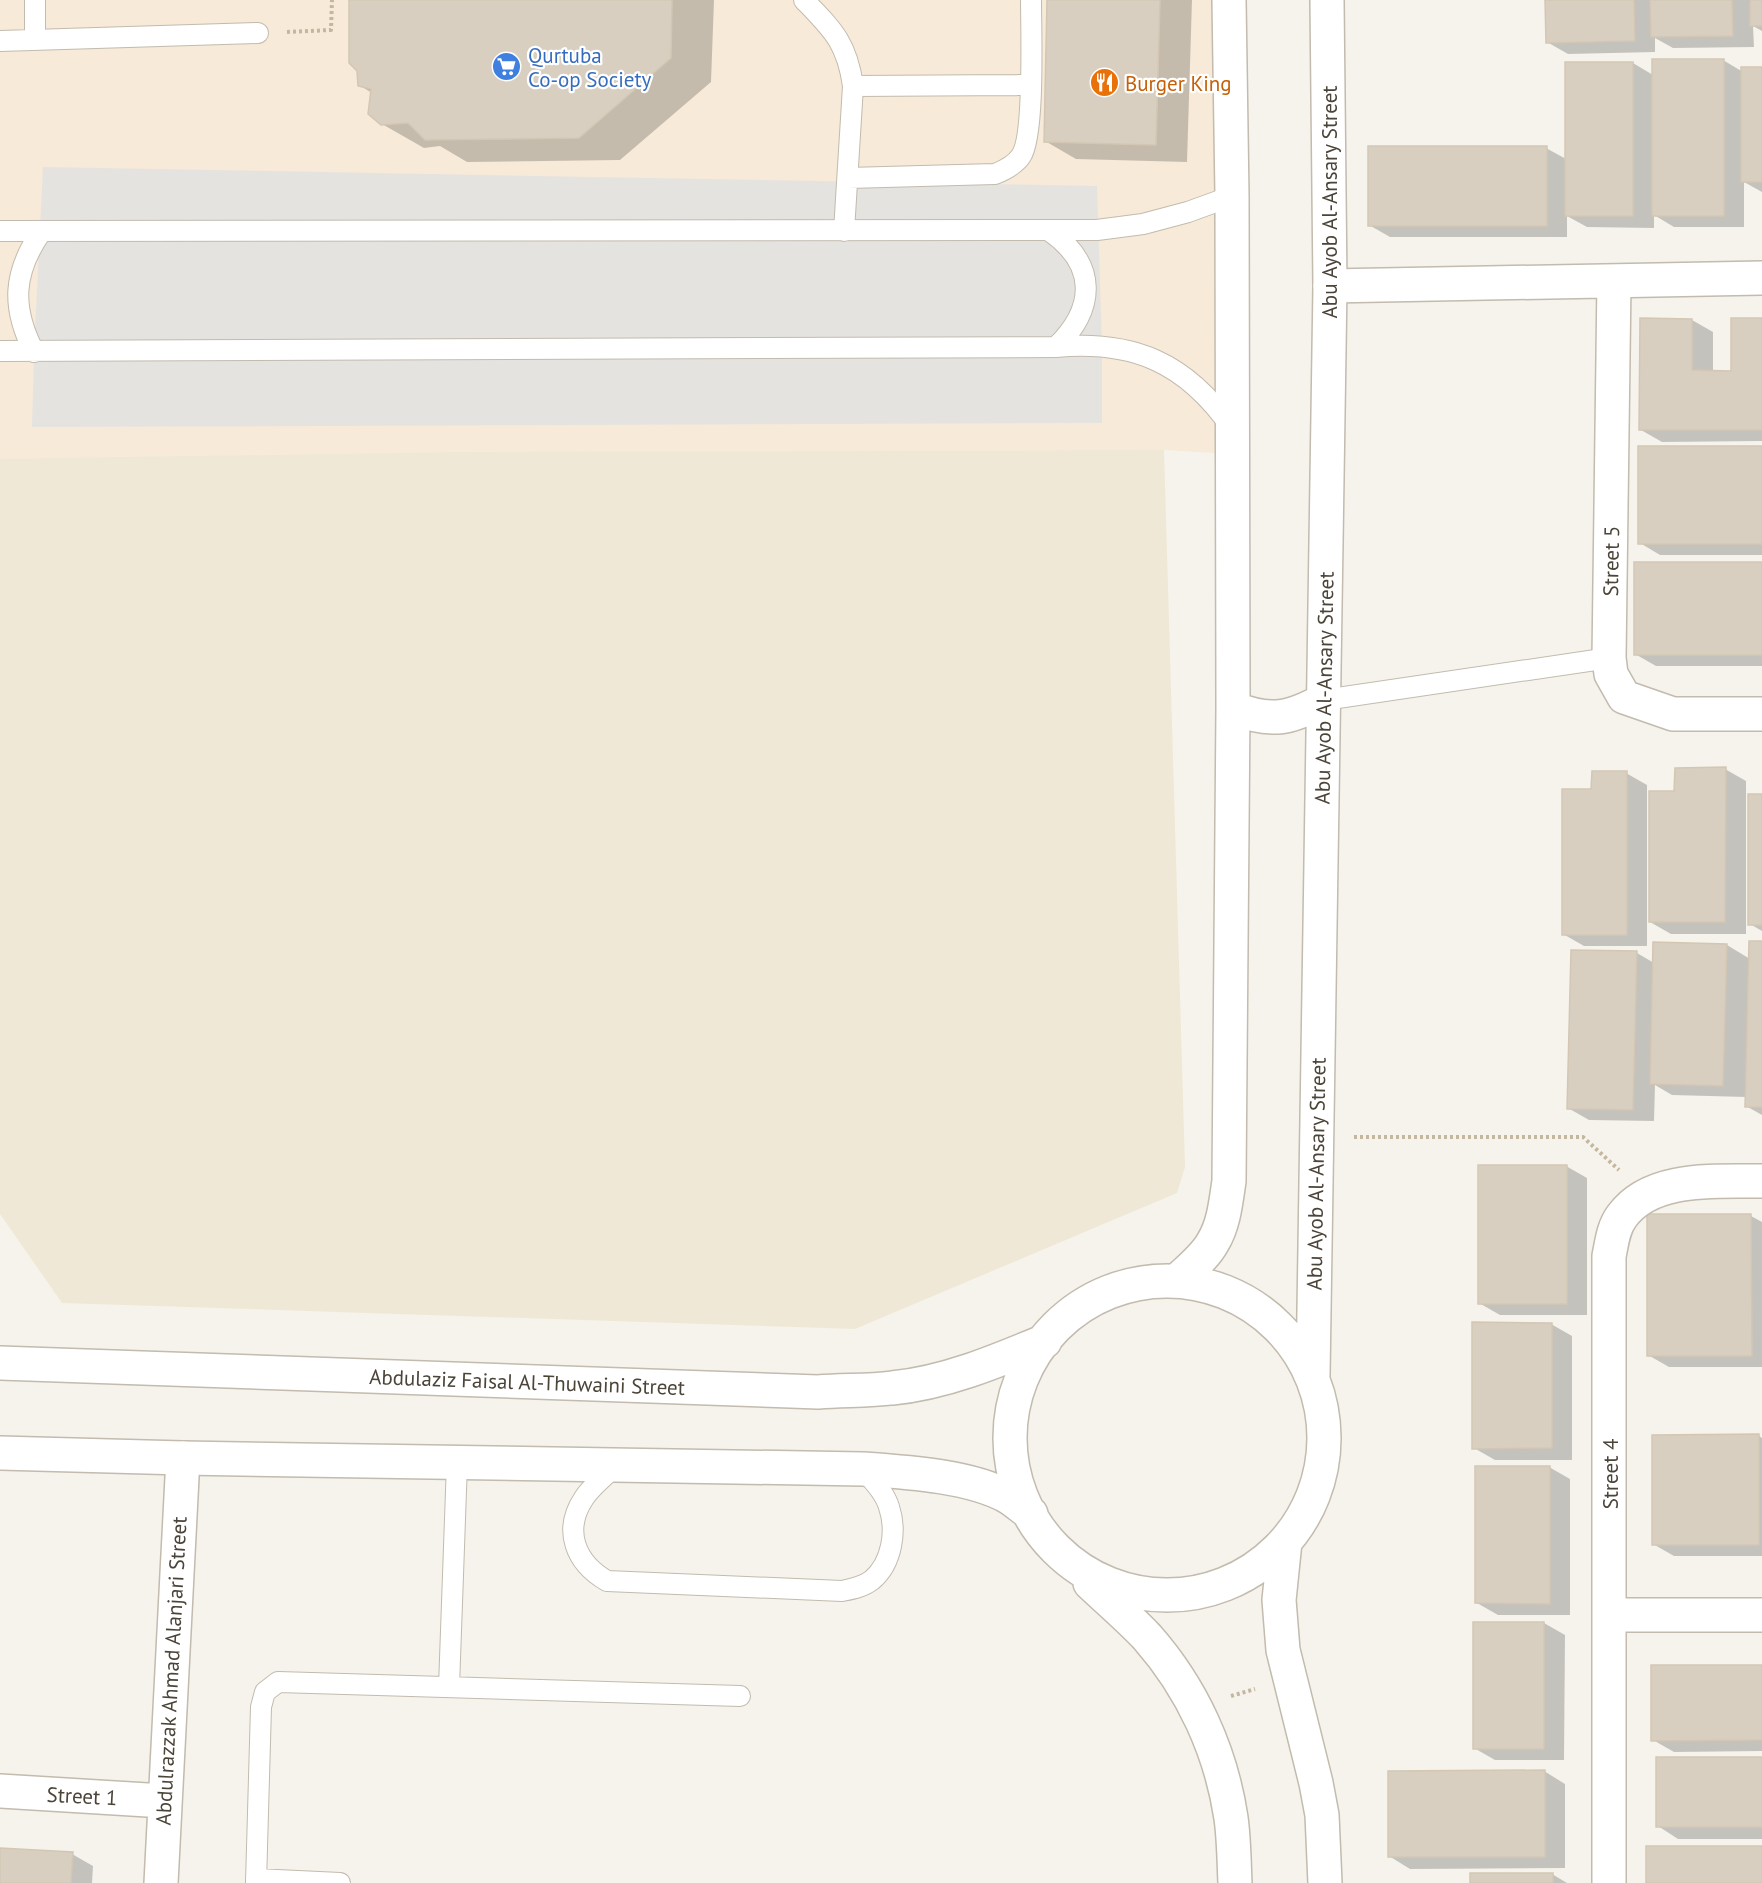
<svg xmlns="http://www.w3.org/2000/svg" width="1762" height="1883" font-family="'PT Sans',sans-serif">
<rect width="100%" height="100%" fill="#f6f3ec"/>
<path fill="#f7ead8" d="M0 0H1228L1232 454 1164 450 0 460Z"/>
<path fill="#efe8d6" d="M1164 450 1185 1167 1177 1193 855 1329 62 1303 0 1214V459L460 452Z"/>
<path fill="#e5e3e0" d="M43 167 1097 186 1102 346V423L32 427 34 352Z"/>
<path fill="#0003" d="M350 0H714L711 82 620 160 467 162 440 146 424 148 382 124 372 93 359 85Z
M1049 0H1192L1187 162 1076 159 1045 141Z
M1547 0H1762V31L1753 26 1754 47 1673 48 1655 38V52L1568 54 1547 42Z
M1723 60 1743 72 1762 69V192L1744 182V227H1674L1654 215V228L1587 227 1567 216V237H1390L1369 225 1546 148 1566 159V64L1633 63 1653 75Z
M1692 320 1713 332V372H1732L1762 320V441L1662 442 1641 430Z
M1762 448V555H1660L1640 543Z
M1762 564V666H1656L1635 654Z
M1725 769 1746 781V934H1671L1650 922 1676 793Z
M1626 773 1647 785V946H1584L1563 934 1593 790Z
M1762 795V931L1750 924Z
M1762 942V1115L1746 1106V1097L1672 1095 1655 1085 1654 1121 1589 1120 1568 1108 1637 953 1654 963 1727 945 1750 959Z
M1566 1166 1587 1178V1315H1500L1479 1303Z
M1751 1216 1762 1222V1367H1669L1648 1355Z
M1551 1324 1572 1336V1460H1495L1474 1448Z
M1759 1436 1762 1438V1556H1674L1653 1544Z
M1549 1467 1570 1479V1615H1498L1477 1603Z
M1544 1623 1565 1635 1564 1760H1495L1474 1748Z
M1762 1666V1751L1674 1752 1653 1740Z
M1762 1758V1839H1678L1658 1826Z
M1544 1771 1565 1784V1868L1410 1869 1389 1856Z
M0 1849 72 1854 93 1866 92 1883H0Z
M1552 1874 1567 1883H1472Z"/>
<path fill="#d8cfc1" stroke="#d3c7b4" stroke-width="1.5" d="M349 0H672L671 58 579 138 425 140 408 123 381 125 368 114 371 89 358 86 357 71 349 63Z
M1047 0H1160L1156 145 1044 142Z
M1545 0H1634L1635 41 1546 43Z
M1650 0H1732L1733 36 1651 37Z
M1750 0H1762V26H1750Z
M1652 59H1724V216H1652Z
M1565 62H1633V216H1565Z
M1741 67H1762V182H1741Z
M1368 146H1547V226H1368Z
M1640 318 1692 319V370L1731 371V318H1762V430H1639Z
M1638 446H1762V544H1638Z
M1634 562H1762V655H1634Z
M1726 767 1725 922H1649V791H1674L1675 768Z
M1592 771H1627V935H1562V789H1591Z
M1748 794H1762V925H1748Z
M1749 941H1762V1107H1745Z
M1653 942 1727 944 1723 1086 1650 1084Z
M1571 950 1637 951 1633 1110 1567 1109Z
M1478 1165H1567V1304H1478Z
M1647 1214H1751L1752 1356H1647Z
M1472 1322 1552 1323V1448L1472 1449Z
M1759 1434V1545H1652V1435Z
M1475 1466H1550V1604L1475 1603Z
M1473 1622H1544V1749H1473Z
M1651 1665H1762V1740L1651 1741Z
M1656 1757H1762V1827H1656Z
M1545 1770V1857H1388V1771Z
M1646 1846H1762V1883H1646Z
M0 1848 73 1852 71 1883H0Z
M1470 1873H1553V1883H1470Z"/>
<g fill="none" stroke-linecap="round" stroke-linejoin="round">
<defs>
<path id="service" d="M804 0C833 30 847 43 853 86L844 231
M35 40V0
M0 41 258 33
M853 86 1030 85
M848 178 995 174C1005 170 1015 165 1021 156 1035 136 1031 29 1031 0
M0 231 1097 230 1143 224 1188 212 1232 196
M1051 232C1097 265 1096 308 1056 347
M0 351 1056 347C1134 340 1186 363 1231 427
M34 352C11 307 13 273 41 232
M1324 700 1609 658
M617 1465C606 1475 592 1486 584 1498 562 1531 576 1563 607 1581L842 1591C852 1589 863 1587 872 1580 892 1563 897 1531 889 1507 885 1493 873 1481 863 1469
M449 1687 457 1463
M256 1879 340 1883
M256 1883 261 1707 265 1692 278 1682 740 1696"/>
<path id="minor" d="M1614 281 1609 658 1611 674 1624 697 1673 714H1762
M1330 286 1762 278
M1610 1615H1762
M0 1791 164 1801
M161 1883 183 1458
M1609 1883V1256C1612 1242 1613 1228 1622 1216 1652 1175 1717 1182 1762 1181"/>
<path id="tertiary" d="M1233 708C1271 723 1290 719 1324 700
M1010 1438a157 157 0 1 1 314 0a157 157 0 1 1-314 0Z
M1177 1281C1189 1269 1205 1257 1213 1242 1224 1224 1226 1201 1229 1181L1233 708 1232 196 1229 0
M0 1363 818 1392C843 1390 868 1391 892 1388 945 1383 997 1361 1045 1341
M1313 1375 1330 286 1327 0
M0 1453 183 1458 863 1469C906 1472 971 1476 1008 1497 1016 1502 1024 1509 1031 1514
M1285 1542 1279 1600 1283 1650 1316 1783 1322 1815 1325 1883
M1090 1583C1109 1601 1129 1618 1147 1637 1192 1688 1221 1751 1231 1818 1234 1839 1234 1862 1235 1883"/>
</defs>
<use href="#service" stroke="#c2bbae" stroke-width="22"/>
<use href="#minor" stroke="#c2bbae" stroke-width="36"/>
<use href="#tertiary" stroke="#c2bbae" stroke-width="36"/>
<path stroke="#c4b79f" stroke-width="4" stroke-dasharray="3 3" stroke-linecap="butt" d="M287 32 331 30 332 0
M1354 1137H1583L1619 1170
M1231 1696 1255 1689"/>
<use href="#service" stroke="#fff" stroke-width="20"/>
<use href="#minor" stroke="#fff" stroke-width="33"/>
<use href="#tertiary" stroke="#fff" stroke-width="33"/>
</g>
<defs>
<symbol id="supermarket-disc" viewBox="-11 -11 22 22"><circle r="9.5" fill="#3f7fe0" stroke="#fff"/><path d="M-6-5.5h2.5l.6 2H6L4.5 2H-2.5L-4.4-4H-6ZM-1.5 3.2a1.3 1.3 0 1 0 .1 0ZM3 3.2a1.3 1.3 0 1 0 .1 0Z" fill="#fff"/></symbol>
<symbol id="restaurant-disc" viewBox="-11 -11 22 22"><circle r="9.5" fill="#e8710a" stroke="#fff"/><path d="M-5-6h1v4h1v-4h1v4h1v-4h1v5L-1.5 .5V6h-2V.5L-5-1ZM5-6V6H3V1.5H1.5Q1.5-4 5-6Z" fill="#fff"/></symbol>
</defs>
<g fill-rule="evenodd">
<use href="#supermarket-disc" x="490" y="50" width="33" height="33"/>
<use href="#restaurant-disc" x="1088" y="66" width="33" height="33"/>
</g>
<g text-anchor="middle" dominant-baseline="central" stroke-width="4.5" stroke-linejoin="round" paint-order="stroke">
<g font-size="21" fill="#366cbe" stroke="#fff" text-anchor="start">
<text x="528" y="55">Qurtuba<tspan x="528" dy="24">Co-op Society</tspan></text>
</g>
<g font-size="21" fill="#c56008" stroke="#fff" text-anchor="start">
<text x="1125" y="83">Burger King</text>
</g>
<g font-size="21" fill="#4b4439" stroke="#fff">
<text transform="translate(1329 202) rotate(-90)">Abu Ayob Al-Ansary Street</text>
<text transform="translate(1611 561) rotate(-89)">Street 5</text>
<text transform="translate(1324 688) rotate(-89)">Abu Ayob Al-Ansary Street</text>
<text transform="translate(1316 1174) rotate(-89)">Abu Ayob Al-Ansary Street</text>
<text transform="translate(527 1382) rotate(2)">Abdulaziz Faisal Al-Thuwaini Street</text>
<text transform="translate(1610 1474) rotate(-90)">Street 4</text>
<text transform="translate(171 1671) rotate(-87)">Abdulrazzak Ahmad Alanjari Street</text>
<text transform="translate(82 1796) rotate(3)">Street 1</text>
</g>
</g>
</svg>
